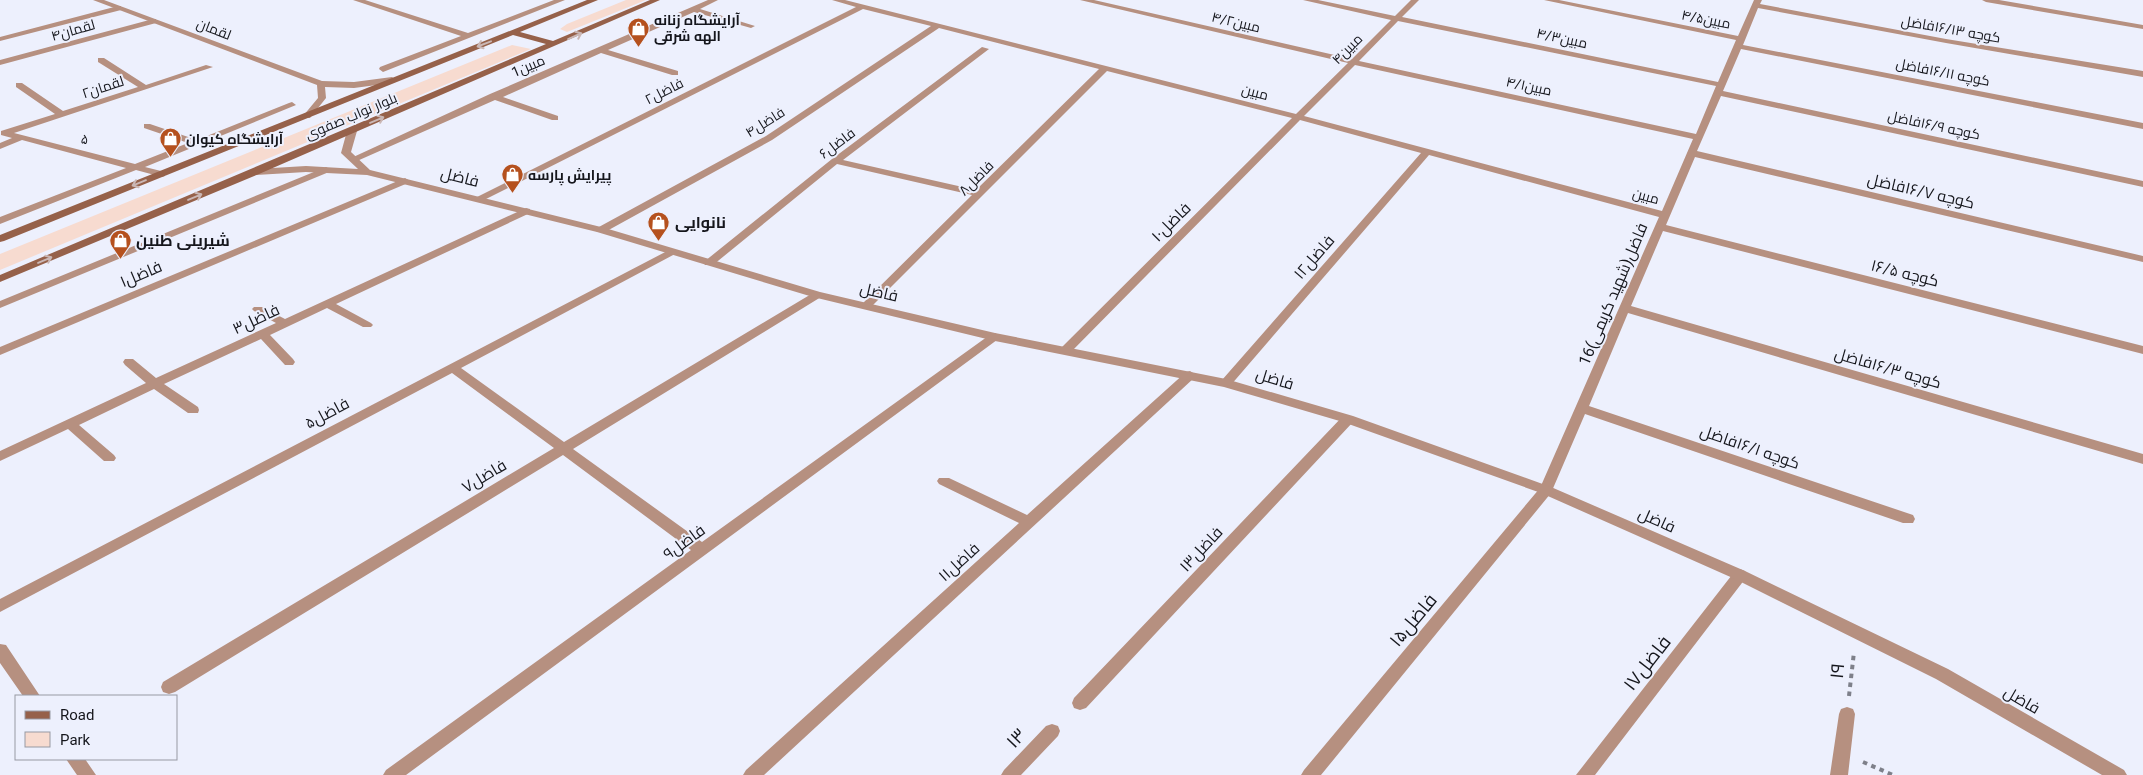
<svg xmlns="http://www.w3.org/2000/svg" width="2143" height="775" font-family="Roboto,Cairo,sans-serif">
<rect width="100%" height="100%" fill="#edf0fd"/>
<path fill="#f7dbd0" d="M626 0H646L567 32 560 29 567 24Z
M512 45 531 49 0 270V254Z"/>
<g fill="none" stroke-linecap="round" stroke-linejoin="round">
<path stroke="#7e808a" stroke-width="4" stroke-dasharray="4.5 4.5" stroke-linecap="butt" d="M1849 696 1854 652
M1863 762 1893 775"/>
<path fill="#b69080" fill-rule="evenodd" d="M353 0H365L468 33 554 0H565L383 72 379 69 380 67 461 36Z
M708 0H718L700 9 755 26 751 28 694 12 608 50 678 71V75H672L601 53 503 97 558 116V120H552L495 100 357 161 354 162 349 159 490 94Z
M832 0H845L1296 114 1348 63 1080 0H1094L1352 59 1391 20 1303 0H1318L1395 16 1411 0H1419L1402 17 1718 82 1736 40 1544 0H1559L1738 36 1754 0H1762L1760 4 1946 39 2143 71V77L1946 43 1758 8 1743 45 2143 123V129L1741 49 1723 91 2143 181V187L1721 96 1697 151 2143 256V262L1695 157 1666 225 2143 346V354L1663 231 1631 306 2143 454V464L1628 313 1589 406 1913 515 1915 519 1913 523H1903L1585 414 1551 493 1321 775H1301L1304 770 1540 488 1659 217 1429 155 1230 386H1222L1220 383 1222 380 1421 153 1300 120 1070 353H1062L1060 350 1062 347 1292 118 1107 71 870 308H862L860 306 972 195 837 164 713 265H705L704 263 705 261 832 159 982 47 989 49 843 160 976 190 1099 69 939 28 772 140 605 232H597L596 230 597 228 766 136 931 26 863 9 482 201H474L473 199 856 7ZM1398 21 1716 86 1696 134 1359 61ZM1355 65 1693 139 1662 211 1304 116Z
M1982 0H1999L2143 25V29L1986 2Z
M118 6H121V10L0 41V37Z
M153 19H156V23L0 65V60Z
M98 58H104L146 85 206 65 213 67 14 133 135 164 188 143 144 128V124H150L197 140 289 103 292 102 296 105 145 167 165 172V176L162 177 136 170 0 224V217L126 168 22 140 0 149V143L12 138 1 135V131L55 114 16 87V83H22L63 111 138 87 98 62Z
M326 167 331 170 329 172 0 308V301Z
M405 178 410 181 408 183 0 355V347Z
M526 208 530 209V213L336 304 371 323 373 325 371 327H363L327 308 270 335 293 359 295 362 293 365H285L261 339 164 384 198 407 199 410 198 413H188L154 389 79 425 114 455 116 458 114 461H104L68 429 0 461V451L146 383 125 365 123 362 125 359H133L156 378 276 323 254 311 252 309 254 307H262L285 319Z
M671 249 676 252 675 254 461 368 564 442 813 293H821L823 295 821 297 573 449 702 542 991 334 995 333 1001 337 406 775H383L386 770 691 550 563 455 175 692 169 694 163 692 161 687 163 682 554 448 452 373 0 612V599Z
M1190 371 1196 375 1194 378 764 775H743L746 770 1019 523 939 484 937 481 939 478H949L1027 515 1186 372Z
M1348 415 1354 419 1353 422 1086 708 1080 710 1074 708 1072 703 1074 698 1343 416Z
M1740 569 1745 571 1747 575 1745 579 1595 775H1576L1735 571Z
M1847 707 1853 709 1855 714 1848 775H1830L1839 714 1841 709Z
M1052 724 1058 726 1060 731 1058 736 1021 775H1001L1004 770 1046 726Z"/>
<path fill="#b69080" fill-rule="evenodd" d="M93 0H104L322 81 354 82 392 77 396 80 392 83 354 88 325 87 326 98 310 118H304L303 116 318 98 317 85Z
M352 128 357 131 351 152 370 170 605 228 820 292 995 333 1226 379 1353 416 1551 487 1745 571 1948 669 2124 770 2127 775H2102L1936 679 1735 579 1541 493 1343 422 1224 387 995 341 813 297 597 232 367 175 306 172 256 175 251 172 256 169 306 166 358 169 341 153 347 131Z
M0 644 6 645 40 696H23L0 663Z
M66 759H85L96 775H77Z"/>
<path fill="#96614a" fill-rule="evenodd" d="M587 0H598L520 32 553 41 650 0H660L259 174 0 282V275L546 44 513 35 4 241 0 242V235Z"/>
</g>
<defs><path id="oneway-shaft" d="M-6 0H5M1.5-3L5.5 0L1.5 3" fill="none" stroke-width="1.6" stroke-linecap="round" stroke-linejoin="round" transform="scale(1.25)"/></defs>
<g stroke="#cab7b5">
<use href="#oneway-shaft" transform="translate(575 36) rotate(-24)"/>
<use href="#oneway-shaft" transform="translate(484 44) rotate(159)"/>
<use href="#oneway-shaft" transform="translate(377 120) rotate(-23)"/>
<use href="#oneway-shaft" transform="translate(139 183) rotate(158)"/>
<use href="#oneway-shaft" transform="translate(195 197) rotate(-23)"/>
<use href="#oneway-shaft" transform="translate(45 260) rotate(-23)"/>
</g>
<defs>
<symbol id="shop-pin" viewBox="-11 -11 22 30"><path d="M0 17L-7.5 6A9.5 9.5 0 1 1 7.5 6Z" fill="#b5511e" stroke="#edf0fd"/><path d="M-5-2.5h2.3a2.7 3.5 0 0 1 5.4 0H5L5.5 6h-11ZM-1.5-2.5h3a1.5 2.3 0 0 0-3 0Z" fill="#fff"/></symbol>
</defs>
<g fill-rule="evenodd">
<use href="#shop-pin" x="626" y="16" width="25" height="34"/>
<use href="#shop-pin" x="158" y="126" width="25" height="34"/>
<use href="#shop-pin" x="500" y="162" width="25" height="34"/>
<use href="#shop-pin" x="646" y="210" width="25" height="34"/>
<use href="#shop-pin" x="108" y="228" width="25" height="34"/>
</g>
<g text-anchor="middle" dominant-baseline="central" stroke-width="4" stroke-linejoin="round" paint-order="stroke">
<g font-size="14" fill="#15161c" stroke="#edf0fd">
<text transform="translate(1706 19) rotate(11)">۴/۵مبین</text>
<text transform="translate(1236 22) rotate(13)">۴/۲مبین</text>
<text transform="translate(214 29) rotate(21)">لقمان</text>
<text transform="translate(1951 29) rotate(10)">کوچه ۱۶/۱۳فاضل</text>
<text transform="translate(73 30) rotate(-16)">لقمان۴</text>
<text transform="translate(1562 38) rotate(12)">۴/۳مبین</text>
<text transform="translate(1347 49) rotate(-45)">۴مبین</text>
<text transform="translate(528 66) rotate(-23)">1مبین</text>
<text transform="translate(1943 72) rotate(11)">کوچه ۱۶/۱۱فاضل</text>
<text transform="translate(1529 86) rotate(12)">۴/۱مبین</text>
<text transform="translate(103 87) rotate(-18)">۲لقمان</text>
<text transform="translate(664 91) rotate(-27)">۲فاضل</text>
<text transform="translate(1255 92) rotate(14)">مبین</text>
<text transform="translate(351 116) rotate(-23)">بلوار نواب صفوی</text>
<text transform="translate(765 122) rotate(-32)">۴فاضل</text>
<text transform="translate(1934 125) rotate(12)">کوچه ۱۶/۹فاضل</text>
<text transform="translate(85 139) rotate(15)">۵</text>
<text transform="translate(837 143) rotate(-37)">۶فاضل</text>
<text transform="translate(976 178) rotate(-45)">۸فاضل</text>
<text transform="translate(1646 196) rotate(15)">مبین</text>
</g>
<g font-size="14" font-weight="bold" fill="#15161c" stroke="#edf0fd" text-anchor="start">
<text x="654" y="20">آرایشگاه زنانه<tspan x="654" dy="16">الهه شرقی</tspan></text>
<text x="186" y="139">آرایشگاه کیوان</text>
<text x="528" y="175">پیرایش پارسه</text>
</g>
<g font-size="16" fill="#15161c" stroke="#edf0fd">
<text transform="translate(460 177) rotate(14)">فاضل</text>
<text transform="translate(1921 191) rotate(13)">کوچه ۱۶/۷فاضل</text>
<text transform="translate(1171 222) rotate(-45)">۱۰فاضل</text>
<text transform="translate(1314 257) rotate(-49)">۱۲فاضل</text>
<text transform="translate(1905 273) rotate(14)">کوچه ۱۶/۵</text>
<text transform="translate(141 274) rotate(-23)">۱فاضل</text>
<text transform="translate(879 292) rotate(13)">فاضل</text>
<text transform="translate(1613 294) rotate(-67)">16فاضل(شهید کریمی)</text>
<text transform="translate(256 319) rotate(-25)">۳فاضل</text>
<text transform="translate(1888 368) rotate(16)">کوچه ۱۶/۳فاضل</text>
<text transform="translate(1275 379) rotate(17)">فاضل</text>
<text transform="translate(327 413) rotate(-28)">۵فاضل</text>
<text transform="translate(1750 447) rotate(19)">کوچه ۱۶/۱فاضل</text>
<text transform="translate(484 476) rotate(-31)">۷فاضل</text>
<text transform="translate(1657 520) rotate(24)">فاضل</text>
<text transform="translate(684 542) rotate(-36)">۹فاضل</text>
<text transform="translate(1201 549) rotate(-47)">۱۳فاضل</text>
<text transform="translate(959 562) rotate(-42)">۱۱فاضل</text>
<text transform="translate(2022 700) rotate(30)">فاضل</text>
</g>
<g font-size="16" font-weight="bold" fill="#15161c" stroke="#edf0fd" text-anchor="start">
<text x="675" y="222">نانوایی</text>
<text x="136" y="240">شیرینی طنین</text>
</g>
<g font-size="19" fill="#15161c" stroke="#edf0fd">
<text transform="translate(1413 620) rotate(-50)">۱۵فاضل</text>
<text transform="translate(1647 663) rotate(-52)">۱۷فاضل</text>
<text transform="translate(1837 671) rotate(-84)">۱۹</text>
<text transform="translate(1016 738) rotate(-46)">۱۳</text>
</g>
</g>
<rect x="15" y="695" width="162" height="65" fill="#edf0fd" stroke="#9799a3"/>
<rect x="25" y="711" width="25" height="8" fill="#96614a" stroke="#9799a3"/>
<text x="60" y="720" font-size="15" fill="#15161c">Road</text>
<rect x="25" y="732" width="25" height="15" fill="#f7dbd0" stroke="#9799a3"/>
<text x="60" y="745" font-size="15" fill="#15161c">Park</text>
</svg>
